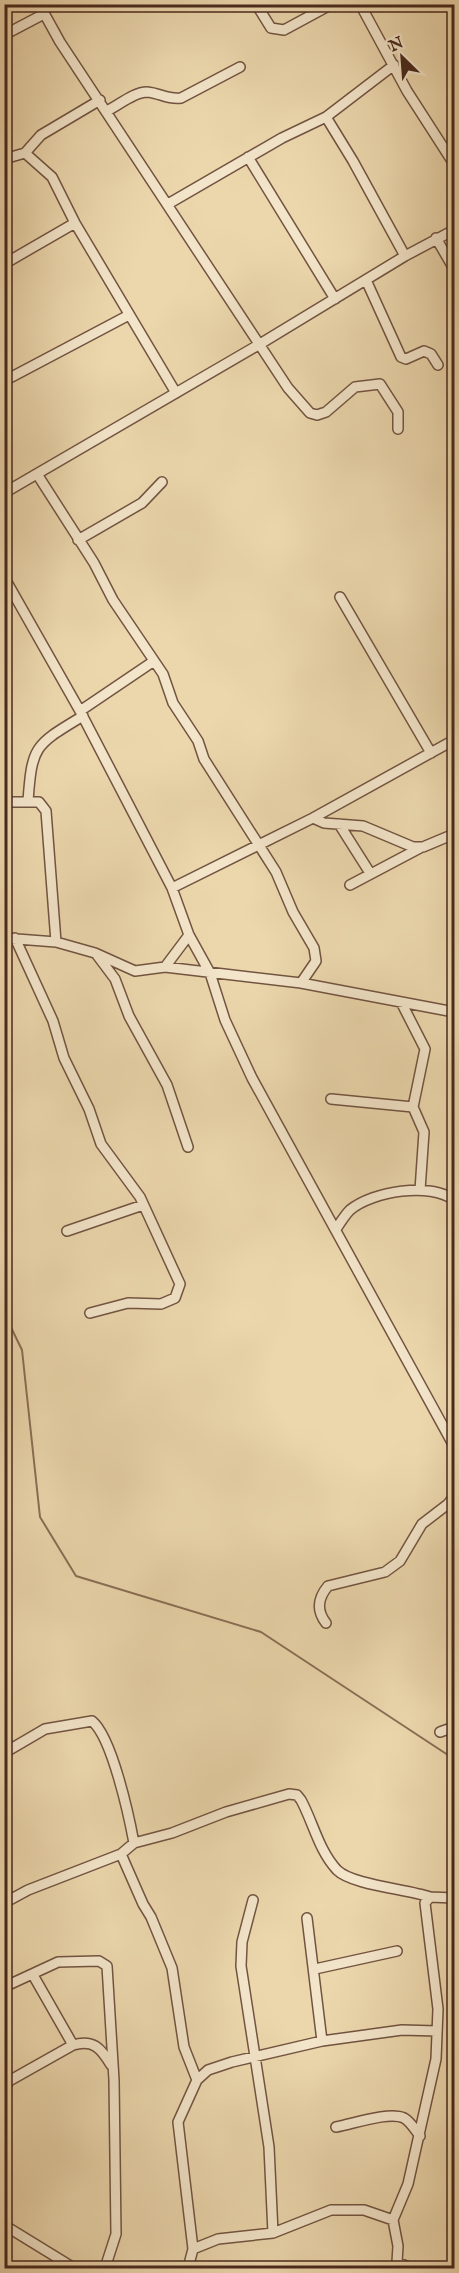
<svg xmlns="http://www.w3.org/2000/svg" width="459" height="2273" font-family="'IM FELL English',serif">
<rect width="100%" height="100%" fill="#ecd7ad"/>
<filter id="stains"><feTurbulence type="fractalNoise" baseFrequency=".00333" numOctaves="4"/><feColorMatrix values="0 0 0 0 .2 0 0 0 0 .09 0 0 0 0 .02 0 0 0 .5 -.17"/></filter>
<radialGradient id="worn" r=".72"><stop offset=".6" stop-color="#630" stop-opacity="0"/><stop offset="1" stop-color="#630" stop-opacity=".3"/></radialGradient>
<g fill="none" stroke-linecap="round" stroke-linejoin="round">
<path stroke="#8a6e56" stroke-width="2" d="M4 1313 22 1350 40 1517 76 1576 261 1632 454 1759"/>
<defs>
<path id="street" d="M39 4 60 42 288 388 310 413 317 415 326 412 355 387 380 384 398 412V429
M256 4 271 28 284 30 332 4
M360 4 407 91 454 164
M4 35 44 14
M107 111C119 105 134 92 147 92 160 93 168 100 181 98L240 67
M326 117 353 161 405 256
M25 153 52 177 75 223 176 393
M248 157 335 299
M4 159 25 153 41 135 100 100
M168 204 282 138 326 117 394 65
M436 238 454 269
M4 264 75 223
M366 280 401 357 406 359 424 351 431 354 438 365
M4 381 129 315
M37 474 94 563 113 600 163 674 173 703 198 741 204 759 276 872 293 912 314 948 316 961 301 983
M4 493 260 344 405 256 454 230
M78 540 142 503 162 482
M4 577 80 711 172 888 189 935 210 973 225 1020 252 1078 454 1446
M340 597 431 753
M80 711 154 661
M28 801C32 745 35 745 83 716
M4 802H39L46 811 56 942
M313 818 324 823 363 826 413 847H423L454 834
M339 824 370 873
M350 885 420 848
M172 888 313 818 454 740
M4 938 56 942 95 953 135 971 165 967 301 983 454 1012
M15 938 53 1021 64 1058 89 1109 101 1144 140 1197 180 1284 175 1298 161 1304 128 1303 90 1313
M97 955 115 979 129 1016 167 1085 188 1147
M165 967 189 935
M401 1002 425 1049 413 1107 424 1132 420 1190
M331 1099 413 1107
M336 1229C340 1223 345 1215 350 1210 373 1191 430 1182 454 1200
M67 1231 143 1205
M326 1623C316 1610 318 1598 328 1586L385 1572 400 1561 422 1524 448 1504 454 1496
M440 1732 454 1727
M4 1753 45 1729 92 1721C112 1737 129 1816 134 1843
M121 1854 143 1904 151 1917 172 1968 184 2047 197 2080
M253 1900 242 1942 241 1966 269 2147 273 2233
M4 1903 28 1890 121 1854 134 1843 172 1833 226 1812 289 1794 297 1795 301 1800C313 1822 319 1851 337 1870 352 1885 407 1889 430 1897
M307 1918 322 2041
M315 1969 397 1951
M4 1987 58 1962 99 1961 107 1966 114 2080 116 2234 105 2268
M73 2045C93 2039 101 2048 111 2065
M4 2090 9 2081 73 2045 33 1975
M336 2127C353 2124 389 2111 404 2118 411 2122 415 2130 420 2136
M4 2225 74 2268
M193 2249 218 2239 273 2233 331 2210H364L393 2220
M188 2268 193 2249 178 2122 197 2080 208 2070 232 2062 322 2041 402 2030 437 2031
M411 2268 397 2262 398 2246 393 2220 408 2184 436 2059 438 2009 425 1903 430 1897 454 1898"/>
</defs>
<use href="#street" stroke="#725441" stroke-width="12"/>
<use href="#street" stroke="#f3e5ca" stroke-width="9"/>
</g>
<rect width="459" height="2273" fill="none" stroke="#ecd7ad" stroke-width="24"/>
<rect x="6" y="6" width="447" height="2261" fill="none" stroke="#49291d" stroke-width="3"/>
<rect x="12" y="12" width="435" height="2249" fill="none" stroke="#49291d" stroke-width="1.5"/>
<g transform="translate(402 57) rotate(335)" stroke="#f3e5ca" stroke-width="4.5" paint-order="stroke">
<path d="M0-4.5L10 22L0 15L-10 22Z" fill="#49291d"/>
<text y="-9" font-size="16" font-weight="bold" text-anchor="middle" fill="#49291d">N</text>
</g>
<rect width="100%" height="100%" filter="url(#stains)"/>
<rect width="100%" height="100%" fill="url(#worn)"/>
</svg>
